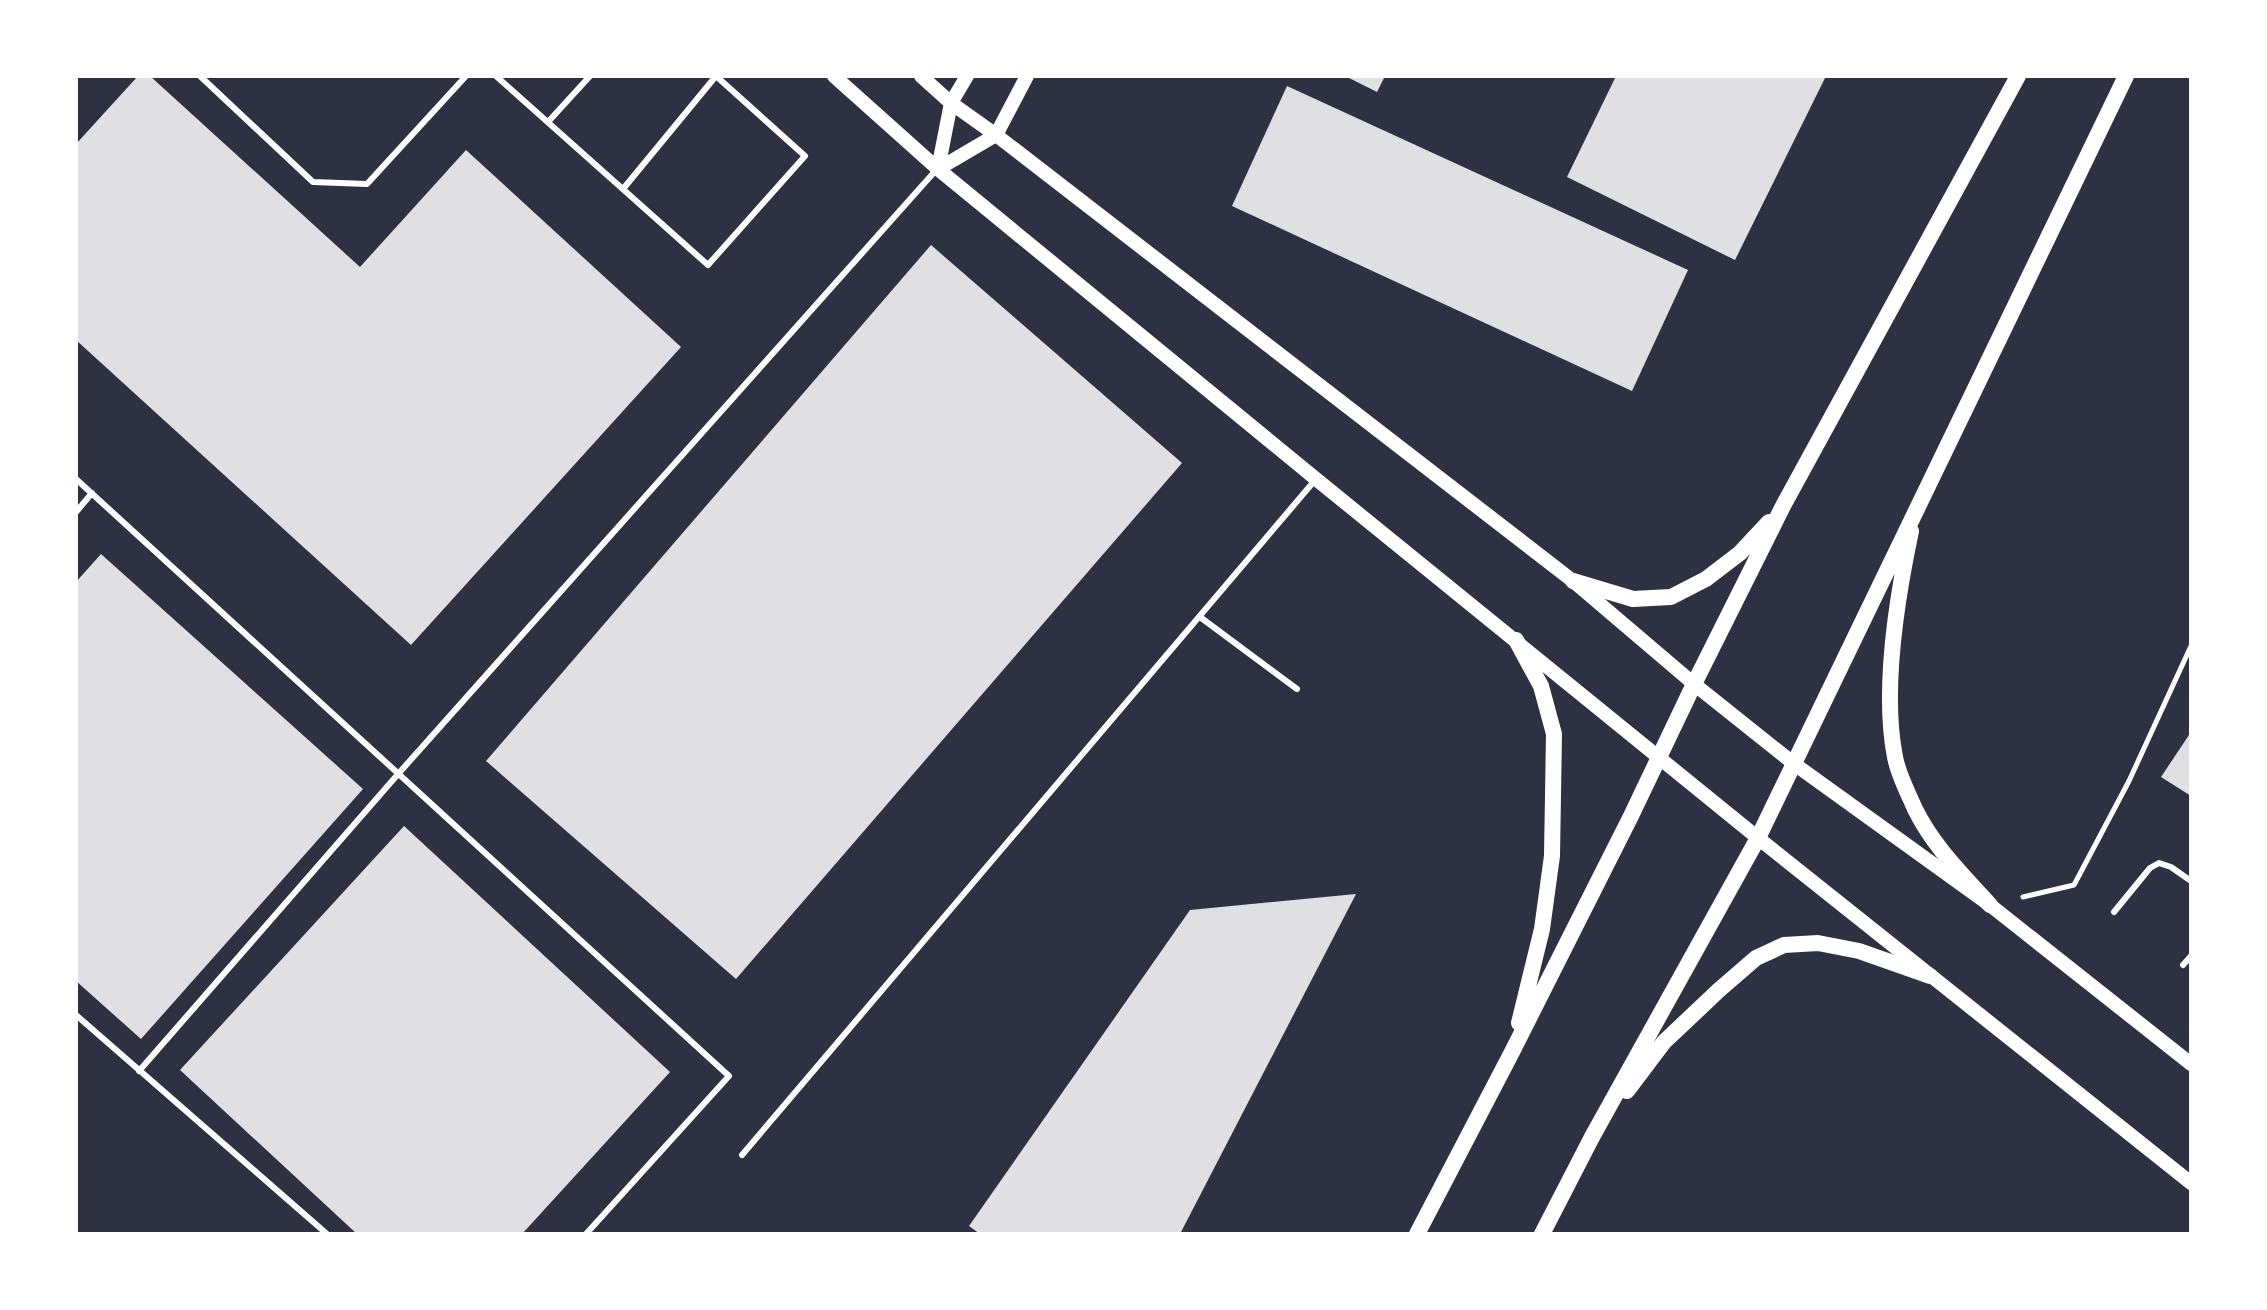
<svg xmlns="http://www.w3.org/2000/svg" width="2267" height="1310" font-family="Raleway,sans-serif">
<rect width="100%" height="100%" fill="#2d3142"/>
<path fill="#e0e0e3" d="M138 76H150L360 267 466 150 681 347 411 645 76 340V144Z
M1345 76H1385L1377 92Z
M1616 76H1826L1735 260 1567 177Z
M1287 86 1688 270 1632 391 1232 206Z
M931 245 1182 463 736 979 486 761Z
M101 554 363 789 141 1039 76 981V582Z
M2191 732V796L2161 777Z
M404 826 670 1072 522 1234H357L180 1070Z
M1356 894 1180 1234H980L969 1226 1190 910Z"/>
<g fill="none" stroke-linecap="round" stroke-linejoin="round">
<path stroke="#fff" stroke-width="5" d="M2023 897 2074 885 2129 781 2191 646"/>
<path stroke="#fff" stroke-width="6" d="M200 76 313 182 367 184 466 76
M496 76 708 265 805 156 716 76
M548 122 590 76
M623 189 716 76
M76 479 729 1076 586 1234
M76 512 92 493
M1200 617 1297 689
M2114 912 2150 868 2159 863 2171 867 2191 881
M2183 965 2191 956
M76 1015 327 1234
M139 1071 399 773 937 169
M742 1155 1316 479"/>
<path stroke="#fff" stroke-width="14" d="M834 76 938 169 1316 479 1758 838 2191 1183
M921 76 951 103 996 135 1573 581 1694 684 1793 763 1990 905 2191 1064
M938 169 996 135 1027 76
M938 169 951 103 967 76"/>
<path stroke="#fff" stroke-width="16" d="M1911 531C1897 597 1882 691 1895 757 1898 774 1908 793 1915 809 1933 846 1963 875 1990 905
M1573 581 1633 599 1671 597 1706 579 1740 553 1769 522
M1516 640 1541 686 1554 734 1552 856 1542 929 1519 1023
M1627 1091 1664 1042 1719 990 1756 958 1784 945 1818 943 1859 951 1930 976
M1417 1234 1512 1052 1631 816 1694 684 1783 506 2018 76
M1542 1234 1592 1137 1758 838 2126 76"/>
</g>
<rect width="2267" height="1310" fill="none" stroke="#ffffff" stroke-width="156"/>
</svg>
